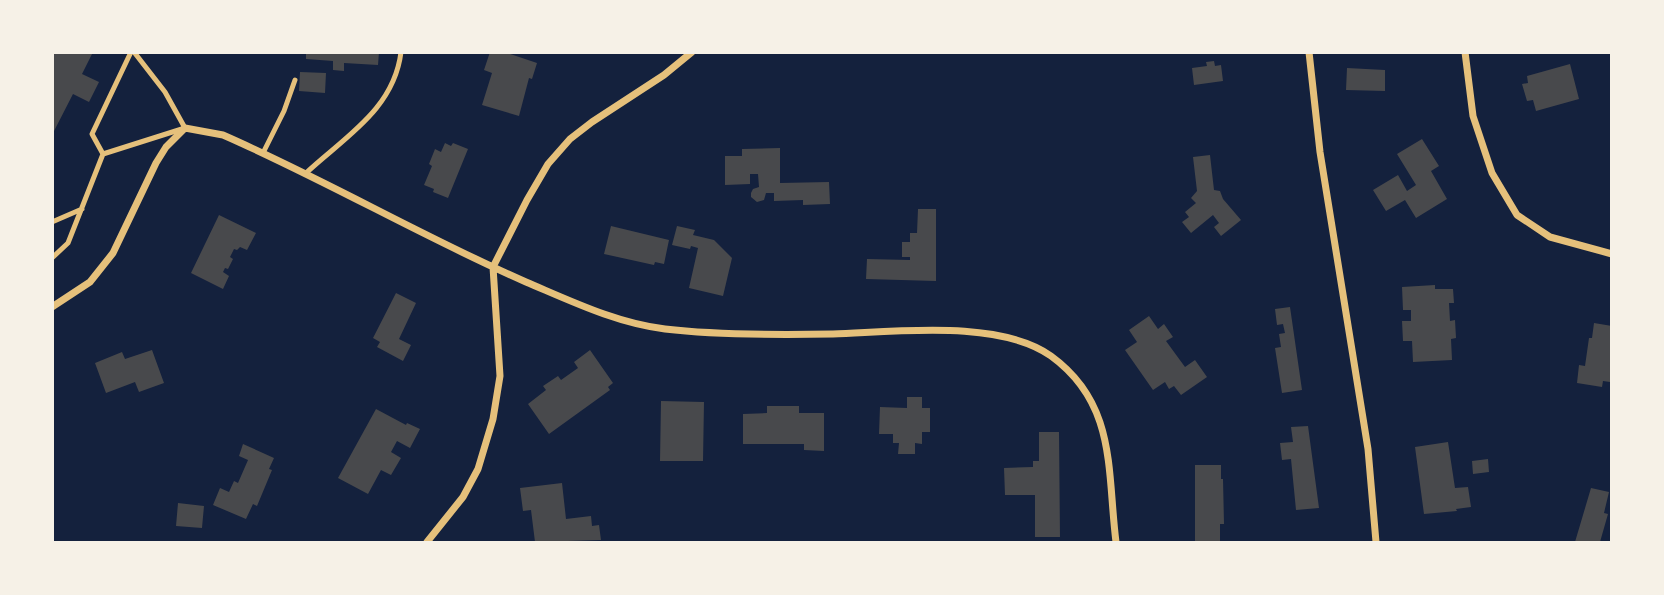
<svg xmlns="http://www.w3.org/2000/svg" width="1664" height="595" font-family="'Titillium Web',sans-serif">
<rect width="100%" height="100%" fill="#14213d"/>
<path fill="#48494c" d="M52 52H93L82 74 99 82 89 102 73 94 52 135Z
M306 52H379L378 65 344 63V71L333 70V61L306 59Z
M490 52H504L537 63 532 79 529 78 519 116 482 105 492 73 484 70Z
M1214 61 1215 66 1221 65 1223 81 1194 85 1192 68 1207 66 1206 62Z
M1570 64 1579 99 1536 111 1533 100 1527 101 1522 84 1528 83 1527 76Z
M1347 68 1385 70V91L1346 90Z
M300 72 326 73 325 93 299 91Z
M1422 139 1439 166 1431 171 1447 199 1416 218 1405 200 1386 211 1373 190 1398 175 1407 191 1416 185 1397 154Z
M445 143 451 146 453 143 468 149 448 198 433 192 434 189 424 185 432 166 429 164 435 149 441 152Z
M780 148V183L829 182 830 204 803 205V200L774 201V193H766L764 200 757 202 751 197V193L753 189 759 187 758 174H750V184L725 185V156H742V149Z
M1210 155 1214 190 1220 191 1223 199 1241 220 1221 236 1214 227 1219 223 1213 215 1191 233 1182 222 1189 217 1185 212 1196 203 1191 198 1197 191 1193 157Z
M918 209H936V281L866 279 867 259 910 260V257H902V242H910V233H917Z
M219 215 256 233 247 250 240 247 237 250 234 249 230 257 233 259 228 269 225 268 223 272 229 276 223 289 191 273Z
M611 226 669 240 664 264 655 262 654 265 604 254Z
M677 226 695 230 693 235 714 240 732 258 723 296 689 288 698 248 691 246 690 249 672 245Z
M1435 285V289H1453L1454 303H1449L1450 321 1455 320 1456 338 1451 339 1452 360 1413 362 1412 341H1403L1402 321H1411V310H1403L1402 287Z
M396 293 416 303 399 339 411 345 403 361 377 347 380 342 373 338Z
M1290 307 1302 390 1282 393 1275 348 1281 347 1279 334 1285 333 1283 324 1277 325 1275 309Z
M1149 316 1158 329 1164 324 1173 337 1166 341 1185 367 1195 360 1207 377 1181 395 1174 386 1169 389 1165 382 1153 390 1125 350 1137 342 1129 330Z
M1594 323 1612 326 1610 382 1603 381 1602 387 1577 383 1579 365 1585 366 1589 338H1592Z
M152 350 164 383 139 392 135 382 106 393 95 363 122 352 125 359Z
M590 350 613 383 608 387 610 390 549 434 528 404 546 390 543 386 558 376 561 380 578 368 574 362Z
M907 397H922V408H930V432H922V444L915 443V454H898L899 443H893V434H879L880 407 907 408Z
M661 401 704 402 703 461H660Z
M767 406H799V413H824V451L804 450V444H743V414L767 413Z
M376 409 406 425 407 423 420 429 410 448 397 441 391 452 401 458 391 475 381 470 368 494 338 478Z
M1308 426 1319 508 1296 510 1291 459 1282 460 1280 443 1293 442 1291 427Z
M1039 432H1059L1060 537H1035V495H1005L1004 468 1033 467V461H1039Z
M1448 442 1455 488 1468 487 1471 507 1456 509 1457 511 1424 514 1415 447Z
M243 444 274 458 269 469 272 470 257 506 253 504 246 519 213 505 220 488 229 492 234 481 238 483 248 460 239 456Z
M1488 459 1489 472 1473 474 1472 461Z
M1195 465H1221V479H1223L1224 524H1220V541H1195Z
M562 483 566 519 591 516 592 526 599 525 601 540 535 542 531 510 523 511 520 488Z
M1591 488 1609 492 1604 513 1608 514 1600 542H1575Z
M178 503 204 506 202 528 176 526Z"/>
<g fill="none" stroke-linecap="round" stroke-linejoin="round">
<path stroke="#e5c07b" stroke-width="5" d="M263 153 284 111 295 80
M103 154 185 128 165 92 134 52
M305 174C343 138 394 110 401 52
M52 222 82 209
M52 258 68 243 103 154 92 134 131 52"/>
<path stroke="#e5c07b" stroke-width="7" d="M1309 52 1320 152 1368 449 1376 542
M1465 52 1473 116 1492 173 1517 215 1550 237 1612 254
M52 307 90 282 113 253 156 163 166 147 185 128 223 135C326 180 423 237 526 282 571 301 616 323 665 329 716 335 780 335 833 334 895 332 999 319 1051 356 1117 404 1107 471 1116 542
M427 542 463 497 478 469 493 419 500 376 493 267 527 200 548 164 570 139 592 122 664 75 692 52"/>
</g>
<rect width="1664" height="595" fill="none" stroke="#f6f1e7" stroke-width="108"/>
</svg>
